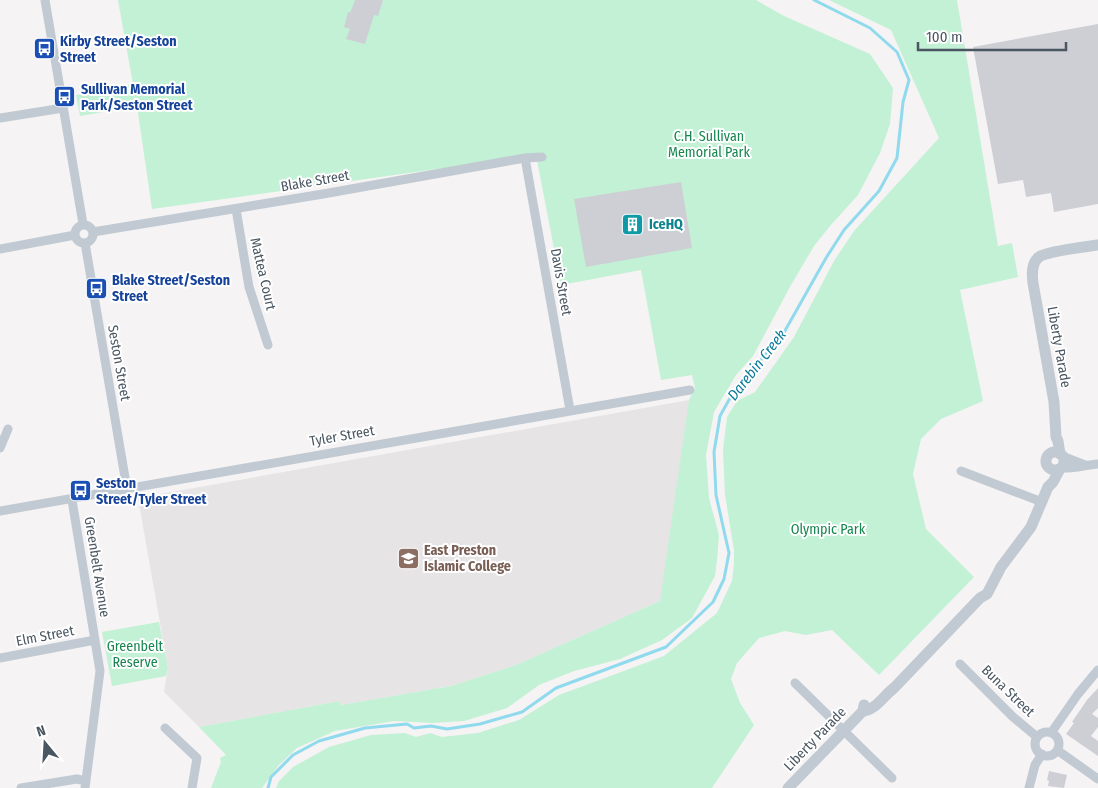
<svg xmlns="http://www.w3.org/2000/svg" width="1098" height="788" font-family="'Fira Sans Condensed',sans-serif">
<rect width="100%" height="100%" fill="#f5f3f3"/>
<path fill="#e6e4e5" d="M689 400 678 514 660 601 516 665 451 686 341 705 340 701 199 727 164 692 168 668 138 498Z"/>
<path fill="#c3f1d5" d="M118 0H756L784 16 870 54 893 88 890 124 880 153 858 195 830 226 814 246 791 285 753 356 736 375 714 412 706 455 709 498 719 535 717 560 715 576 692 618 662 640 620 659 574 671 539 685 507 708 464 721 433 723 394 721 335 731 297 748 278 766 262 788H211L221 762 220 758 226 755 199 727 340 701 341 705 451 686 516 665 660 601 689 400 695 388 692 375 661 380 641 270 561 285 536 155 152 209 137 106 80 116 76 95 133 84Z
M829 0H957L998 246 1012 243 1018 277 960 290 983 401 941 419 921 439 913 474 926 529 974 577 879 675 832 630 806 635 785 631 759 638 737 663 731 679 740 703 754 725 712 788H276L279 781 293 767 329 747 371 735 405 733 416 737 430 733 442 737 478 733 519 720 559 695 664 656 717 613 732 581 734 563V550L725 495 723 450 727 417 737 401 755 392 794 337 834 261 854 231 939 138 891 30Z
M159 622 168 668 166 676 112 686 102 632Z"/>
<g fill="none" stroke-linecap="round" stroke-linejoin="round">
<path stroke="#90daee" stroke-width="3" d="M268 788 271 777 293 755 319 741 365 728 407 724 414 728 431 726 447 729 480 724 522 712 556 688 666 647 713 602 724 579 729 553 716 495 714 452 720 416 735 389 782 336 826 258 844 230 879 191 897 158 903 102 909 80 897 52 870 28 814 0"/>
</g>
<path fill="#cdcfd5" d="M355 0H383L378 16 374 15 365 44 346 39 350 29 344 27 348 12 350 13Z
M1098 24V204L1054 212 1051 193 1026 197 1023 180 998 184 973 47Z
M681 182 692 248 586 267 574 199Z
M1098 688V708L1092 714 1098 718V727L1091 736 1098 741V756L1066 734 1074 723 1072 722 1087 700Z
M1049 771 1067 775 1064 788 1048 786 1049 781 1047 780Z"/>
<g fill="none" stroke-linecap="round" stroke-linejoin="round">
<path stroke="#c1cad2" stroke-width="9" d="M45 0 83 224
M0 118 63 108
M525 158 570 410
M236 209 249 287 268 345
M75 234a9 9 0 1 1 18 0a9 9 0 1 1-18 0Z
M93 232 323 194 525 158 542 157
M85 243 127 489
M0 249 75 235
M0 448 8 429
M1062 456 1085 465
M1061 468C1074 469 1085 465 1098 464
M961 471 1042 502
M72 500 100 671 85 788
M0 511 690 390
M0 658 95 640
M960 664 1012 716 1037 737
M795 683 892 778
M165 728 197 758 192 788
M1035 744a12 12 0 1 1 24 0a12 12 0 1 1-24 0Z
M1051 733 1078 694 1098 670
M1057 750 1098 779
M21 788 77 779 86 781
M1029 788 1035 765 1042 754"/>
<path stroke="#c1cad2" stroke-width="11" d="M1046 461a9 9 0 1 1 18 0a9 9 0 1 1-18 0Z
M1060 454 1058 441 1056 437 1054 402 1033 283C1032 275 1031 263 1039 257 1047 251 1086 247 1098 245
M863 711C877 709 883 696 894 688L980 598 987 594 1001 567 1031 527 1048 487 1053 482 1060 469
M788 788 863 711 864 705"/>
</g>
<defs>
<symbol id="bus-square" viewBox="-11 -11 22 22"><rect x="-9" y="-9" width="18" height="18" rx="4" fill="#1a4fb4" stroke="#fff"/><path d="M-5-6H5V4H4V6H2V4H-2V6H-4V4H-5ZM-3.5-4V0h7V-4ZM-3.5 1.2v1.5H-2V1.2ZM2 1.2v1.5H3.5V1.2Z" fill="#fff"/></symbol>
<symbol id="building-square" viewBox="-11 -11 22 22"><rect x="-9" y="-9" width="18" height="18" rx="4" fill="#0f9aa8" stroke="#fff"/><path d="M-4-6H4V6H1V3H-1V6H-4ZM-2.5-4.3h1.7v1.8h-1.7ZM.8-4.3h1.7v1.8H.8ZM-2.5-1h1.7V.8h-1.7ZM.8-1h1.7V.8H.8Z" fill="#fff"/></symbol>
<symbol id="school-square" viewBox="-11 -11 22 22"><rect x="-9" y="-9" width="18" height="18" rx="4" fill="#8d6e63" stroke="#fff"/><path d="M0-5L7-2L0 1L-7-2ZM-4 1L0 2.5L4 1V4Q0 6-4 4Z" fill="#fff"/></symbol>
</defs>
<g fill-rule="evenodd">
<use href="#bus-square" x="32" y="36" width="25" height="25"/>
<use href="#bus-square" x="52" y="84" width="25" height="25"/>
<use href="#building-square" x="620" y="212" width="25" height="25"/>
<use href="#bus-square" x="84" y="276" width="25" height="25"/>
<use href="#bus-square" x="68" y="478" width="25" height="25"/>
<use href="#school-square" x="396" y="546" width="25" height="25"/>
</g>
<g text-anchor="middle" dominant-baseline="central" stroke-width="4" stroke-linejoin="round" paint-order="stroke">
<g font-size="14" font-weight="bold" fill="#164399" stroke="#fff" text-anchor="start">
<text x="60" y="41">Kirby Street/Seston<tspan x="60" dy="16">Street</tspan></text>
<text x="81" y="89">Sullivan Memorial<tspan x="81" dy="16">Park/Seston Street</tspan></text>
<text x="112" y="280">Blake Street/Seston<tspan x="112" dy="16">Street</tspan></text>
<text x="96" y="483">Seston<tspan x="96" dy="16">Street/Tyler Street</tspan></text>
</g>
<g font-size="14" fill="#17864f" stroke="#fff">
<text x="709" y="136">C.H. Sullivan<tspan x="709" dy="16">Memorial Park</tspan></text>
<text x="828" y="529">Olympic Park</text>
<text x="135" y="646">Greenbelt<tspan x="135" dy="16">Reserve</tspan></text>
</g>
<g font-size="14" fill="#4a5661" stroke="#fff">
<text transform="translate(315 181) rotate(-10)">Blake Street</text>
<text transform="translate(263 274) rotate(77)">Mattea Court</text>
<text transform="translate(561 282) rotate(80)">Davis Street</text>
<text transform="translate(1059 347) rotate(80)">Liberty Parade</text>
<text transform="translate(119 363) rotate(80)">Seston Street</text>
<text transform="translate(342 436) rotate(-10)">Tyler Street</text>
<text transform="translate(97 567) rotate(81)">Greenbelt Avenue</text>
<text transform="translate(45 636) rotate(-11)">Elm Street</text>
<text transform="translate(1008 691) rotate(44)">Buna Street</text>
<text transform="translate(815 739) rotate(-46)">Liberty Parade</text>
</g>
<g font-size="14" font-weight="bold" fill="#0d838f" stroke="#fff" text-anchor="start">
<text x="649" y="224">IceHQ</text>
</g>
<g font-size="14" font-weight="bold" fill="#785e54" stroke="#fff" text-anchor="start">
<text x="424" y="550">East Preston<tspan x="424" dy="16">Islamic College</tspan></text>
</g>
<g font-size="15" font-style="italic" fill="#0c7c9b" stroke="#fff">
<text transform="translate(757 365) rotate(-52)">Darebin Creek</text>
</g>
</g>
<g transform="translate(45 743) rotate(342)" stroke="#ffffff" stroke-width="4" paint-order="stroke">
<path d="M0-4L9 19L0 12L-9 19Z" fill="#4a5661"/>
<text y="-8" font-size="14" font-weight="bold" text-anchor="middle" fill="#4a5661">N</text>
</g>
<path d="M918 42v8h148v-8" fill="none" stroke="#4a5661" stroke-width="2.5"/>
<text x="926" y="42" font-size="15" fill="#4a5661" stroke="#ffffff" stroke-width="4" paint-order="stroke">100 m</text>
</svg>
